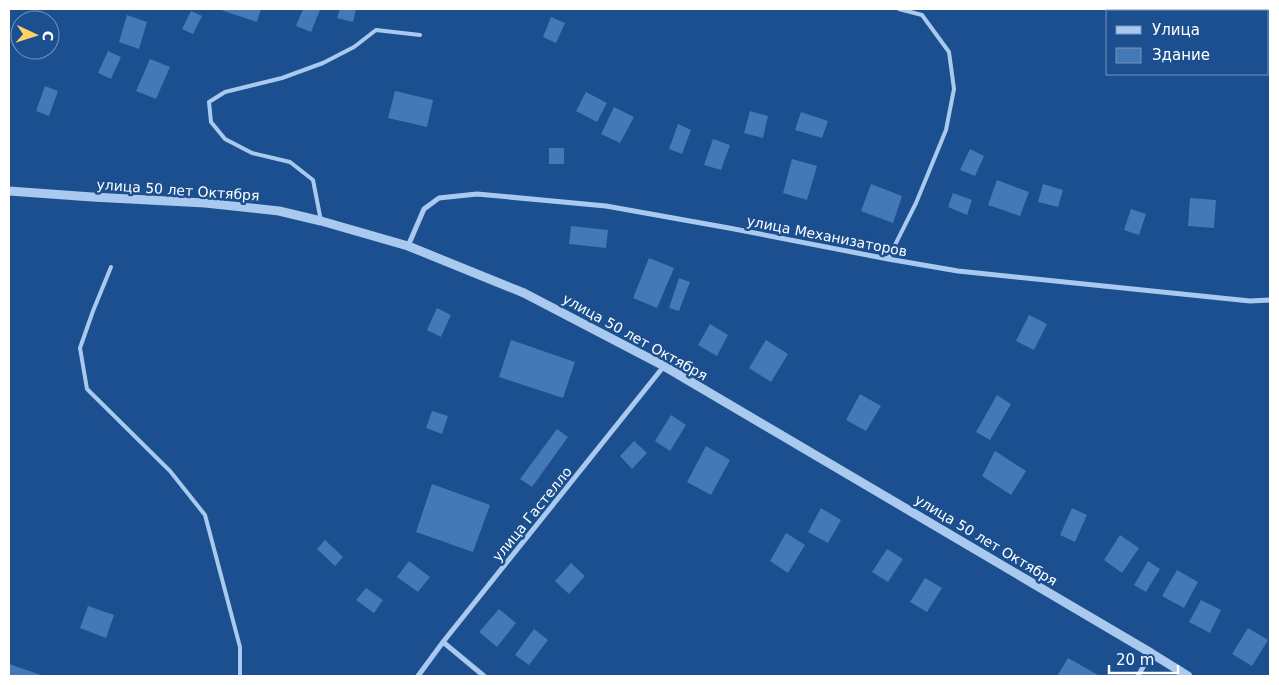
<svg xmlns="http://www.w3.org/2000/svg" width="1279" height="685" font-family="'DejaVu Sans',sans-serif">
<rect width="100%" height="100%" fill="#1b4f8f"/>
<path fill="#4478b7" d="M218 9H261L257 22Z
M303 9H317L320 10 311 32 296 26Z
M340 9H356L353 22 337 18Z
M191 11 202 16 193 34 182 29Z
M127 15 147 22 139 49 119 42Z
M551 17 565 23 556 43 543 37Z
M108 51 121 57 111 79 98 73Z
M150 59 170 67 156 99 136 91Z
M45 86 58 91 49 116 36 111Z
M395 91 433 100 427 127 388 118Z
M586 92 607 103 597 122 576 111Z
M614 107 634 117 620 143 601 134Z
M750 111 768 116 763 138 744 133Z
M801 112 828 121 822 138 795 130Z
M678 124 691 130 682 154 669 149Z
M713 139 730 145 721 170 704 165Z
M549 148H564V164H549Z
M970 149 984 156 975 176 960 170Z
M792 159 817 166 807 200 783 193Z
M997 180 1029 192 1020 216 988 205Z
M871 184 902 196 893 223 861 211Z
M1043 184 1063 190 1058 207 1038 202Z
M953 193 972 200 967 215 948 207Z
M1190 198 1216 200 1214 228 1188 226Z
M1131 209 1146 214 1139 235 1124 230Z
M571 226 608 230 606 248 569 244Z
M649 258 674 268 657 308 633 298Z
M679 278 690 282 679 311 669 308Z
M437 308 451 315 441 337 427 330Z
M1029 315 1047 324 1034 350 1016 341Z
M710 324 728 335 717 356 698 345Z
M511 340 575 362 563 398 499 377Z
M766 340 788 354 771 382 749 368Z
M860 394 881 406 866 431 846 420Z
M997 395 1011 404 990 440 976 432Z
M432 411 448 416 442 434 426 428Z
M671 415 686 425 670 451 655 441Z
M557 429 568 437 532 487 520 479Z
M634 441 647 453 632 469 620 456Z
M706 446 730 460 711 495 687 482Z
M995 451 1026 471 1011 495 982 476Z
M432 484 490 505 473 552 416 532Z
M821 508 841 520 828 543 808 532Z
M1072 508 1087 515 1075 542 1060 535Z
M786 533 805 545 788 573 770 561Z
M1120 535 1139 548 1122 573 1104 560Z
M325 540 343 557 335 566 317 549Z
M887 549 903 559 888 582 872 572Z
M409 561 430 577 418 592 397 577Z
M1148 561 1160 569 1146 592 1134 585Z
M571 563 585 576 569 594 555 581Z
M1177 570 1198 582 1184 608 1162 596Z
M925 578 942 588 927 612 910 602Z
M366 588 383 600 374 613 356 600Z
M1201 600 1221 610 1210 633 1189 622Z
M88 606 114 615 106 638 80 628Z
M499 609 516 623 497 647 479 632Z
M1248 628 1268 640 1252 666 1232 654Z
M534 629 548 640 529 665 515 655Z
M1068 658 1100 676H1057Z
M9 664 44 676H9Z"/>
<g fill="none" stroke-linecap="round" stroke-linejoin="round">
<path stroke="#a9c9ee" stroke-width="4" d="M321 221 313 180 290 162 252 153 225 139 211 122 209 102 225 92 282 78 323 63 354 47 376 30 420 35
M888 259 916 203 946 130 954 89 949 52 922 15 899 9
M111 267 93 311 80 348 87 389 170 471 205 515 240 647V676"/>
<path stroke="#a9c9ee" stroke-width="5" d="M408 246 424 209 439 198 477 194 606 206 729 228 888 259 958 271 1250 301 1270 300
M443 642 484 676
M418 676 443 642 664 366
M1138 676 1151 653"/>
<path stroke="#a9c9ee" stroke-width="9" d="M9 191 92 197 205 203 279 211 321 221 408 246 524 293 664 366 1151 653 1188 676"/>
</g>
<g text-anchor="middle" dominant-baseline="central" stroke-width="5" stroke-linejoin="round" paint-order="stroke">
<g font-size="14" fill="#fff" stroke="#1b4f8f">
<text transform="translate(178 190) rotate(4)">улица 50 лет Октября</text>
<text transform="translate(827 236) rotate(11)">улица Механизаторов</text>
<text transform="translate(635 337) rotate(29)">улица 50 лет Октября</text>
<text transform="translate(532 514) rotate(-51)">улица Гастелло</text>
<text transform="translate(986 540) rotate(31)">улица 50 лет Октября</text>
</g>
</g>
<rect width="1279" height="685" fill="none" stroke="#ffffff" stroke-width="20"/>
<rect x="1106" y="10" width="162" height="65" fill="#1b4f8f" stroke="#7695bc"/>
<rect x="1116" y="26" width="25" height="8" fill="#a9c9ee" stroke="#7695bc"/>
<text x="1152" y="35" font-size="15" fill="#ffffff">Улица</text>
<rect x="1116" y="48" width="25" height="15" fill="#4478b7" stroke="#7695bc"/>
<text x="1152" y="60" font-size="15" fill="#ffffff">Здание</text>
<g transform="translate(35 35) rotate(94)"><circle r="24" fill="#1b4f8f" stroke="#7695bc"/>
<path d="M0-4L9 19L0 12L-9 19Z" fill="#ffd166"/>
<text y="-8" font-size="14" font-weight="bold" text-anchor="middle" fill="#ffffff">С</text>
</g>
<path d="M1109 665v8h69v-8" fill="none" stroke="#ffffff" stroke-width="2.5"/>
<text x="1116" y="665" font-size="15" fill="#ffffff" stroke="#1b4f8f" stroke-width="4" paint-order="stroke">20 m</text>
</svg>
